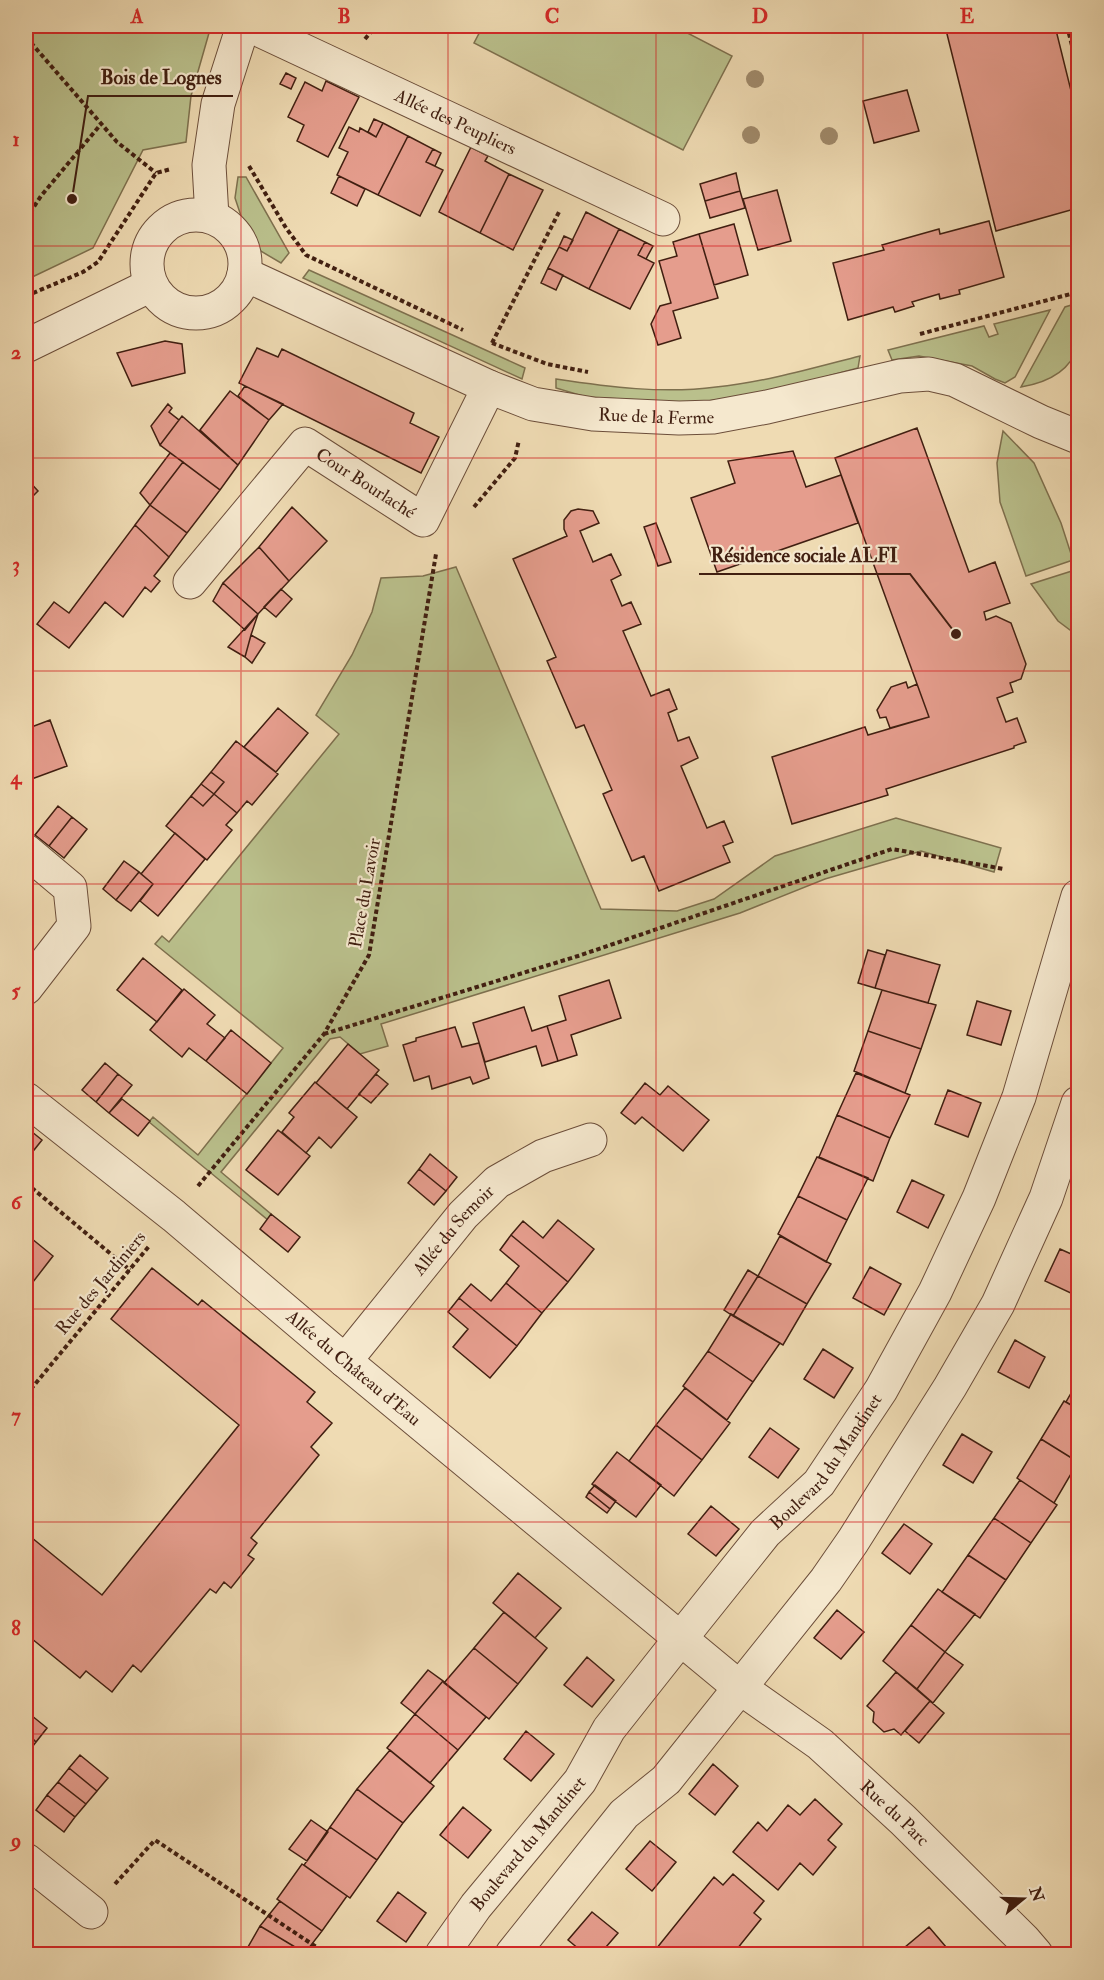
<svg xmlns="http://www.w3.org/2000/svg" width="1104" height="1980" font-family="'IM FELL Double Pica',serif">
<rect width="100%" height="100%" fill="#efdbb3"/>
<filter id="stains"><feTurbulence type="fractalNoise" baseFrequency=".00333" numOctaves="4"/><feColorMatrix values="0 0 0 0 .2 0 0 0 0 .09 0 0 0 0 .02 0 0 0 .5 -.17"/></filter>
<radialGradient id="worn" r=".72"><stop offset=".6" stop-color="#630" stop-opacity="0"/><stop offset="1" stop-color="#630" stop-opacity=".3"/></radialGradient>
<path fill="#bac08c" stroke="#7e704e" stroke-width="1.5" d="M26 26H211L191 96 186 142 143 150 93 248 26 280Z
M483 26H674L732 56 683 150 474 43Z
M238 177H246L289 253 281 263 259 250 242 219 235 198Z
M309 270 525 368 522 379 303 278Z
M1078 303C1079 316 1081 333 1078 346 1070 372 1045 383 1021 387L1065 307Z
M1050 310 1015 377 1005 383 995 379 972 366 919 356 892 360 888 350 984 326 989 337 998 334 994 324Z
M860 356 858 368 761 394 692 403 586 397 556 388V379C609 387 663 394 716 387 765 382 813 368 860 356Z
M1003 431 1034 463 1061 523 1073 560 1026 576 1000 502 997 463Z
M456 567 601 909 677 911 714 899 775 856 896 818 1001 848 994 872 921 851 825 879 740 913 381 1024 388 1046 360 1054 340 1037 330 1039 221 1172 271 1214 268 1220 149 1122 153 1117 198 1155 283 1048 155 944 162 936 169 942 339 734 316 715 352 655 372 612 381 578 423 576Z
M1075 570 1078 583V636L1058 621 1031 584Z"/>
<path fill="#e59d8d" stroke="#411f11" stroke-width="1.5" d="M945 26H1055L1078 119V208L996 231Z
M286 73 296 78 291 89 280 84Z
M326 81 359 97 328 157 297 141 304 125 288 117 305 82 322 91Z
M907 90 919 131 874 143 863 101Z
M374 119 383 123 376 137 368 132Z
M383 123 408 136 378 195 337 175 348 152 339 148 349 127 359 132 360 128 376 137Z
M408 136 433 149 426 162 443 170 420 216 378 195Z
M471 147 488 156 485 161 509 174 480 233 439 212Z
M433 149 441 153 435 166 426 162Z
M736 173 740 191 705 201 700 184Z
M509 174 543 190 513 250 480 233Z
M339 176 365 189 357 206 331 193Z
M777 190 791 241 758 250 743 199Z
M740 191 745 208 710 218 705 201Z
M586 212 619 229 589 289 548 268 559 247 567 251Z
M989 221 1004 277 959 290 960 294 940 299 939 294 912 302 914 306 895 312 893 307 848 320 833 263 884 250 882 245 939 229 940 234Z
M734 224 748 275 714 285 699 234Z
M619 229 645 242 638 255 654 263 630 309 589 289Z
M699 234 718 298 673 311 681 338 658 345 651 324 660 306 671 303 659 261 677 256 673 242Z
M564 236 573 240 567 251 559 247Z
M645 242 653 246 646 259 638 255Z
M548 268 563 275 556 290 541 283Z
M165 341 182 344 185 373 132 386 117 353Z
M257 348 278 357 282 349 414 413 410 423 439 437 421 473 239 383Z
M245 386 283 404 269 420 238 396Z
M230 391 269 420 238 465 200 430Z
M168 404 172 408 169 412 179 420 160 445 151 426Z
M182 416 238 465 220 490 160 445Z
M917 428 969 572 995 562 1010 603 984 612 986 620 996 616 1011 623 1026 664 1021 679 1010 683 1013 692 997 698 1006 722 1017 718 1026 742 1014 746V748L886 789 888 795 792 824 772 757 865 727 868 735 929 717 835 458Z
M793 451 806 487 841 475 858 523 717 572 691 498 735 483 728 461Z
M170 453 183 462 150 505 140 493Z
M183 462 220 490 187 533 150 505Z
M26 478 38 491 26 503Z
M150 505 187 533 169 557 135 525Z
M292 507 327 541 289 581 259 547Z
M578 509 593 511 599 523 580 531 593 562 611 554 621 575 611 580 622 606 631 602 641 624 623 631 651 696 669 689 677 709 668 713 678 741 689 737 698 758 681 766 707 828 724 821 733 842 723 846 730 862 659 891 644 856 632 861 603 794 612 790 584 725 576 728 547 661 556 657 513 559 567 536 564 529V520L571 511Z
M656 523 671 562 658 566 644 527Z
M135 525 169 557 154 576 160 581 151 592 145 587 123 617 105 602 69 648 37 624 54 602 69 613Z
M259 547 289 581 258 614 223 583Z
M223 583 258 614 245 630 213 601Z
M281 589 292 599 276 617 264 607Z
M258 614 251 635 245 657 228 647Z
M251 635 265 643 252 663 245 657Z
M906 682 908 688 917 684 929 717 890 728 886 717 880 718 877 710 891 687Z
M278 708 308 733 276 772 244 747Z
M50 720 67 766 29 780 26 771V729Z
M236 741 278 774 252 805 247 801 237 813 214 794 224 782 211 772Z
M211 772 224 782 214 794 201 784Z
M201 784 214 794 203 806 191 796Z
M214 794 237 813 226 825 232 830 207 860 166 826 191 796 203 806Z
M58 806 72 817 49 846 35 835Z
M72 817 87 829 64 858 49 846Z
M175 833 205 859 158 916 140 901 153 884 141 874Z
M124 861 139 872 116 900 103 889Z
M139 872 153 884 131 911 116 900Z
M868 950 885 955 875 988 858 983Z
M887 950 940 965 928 1003 875 988Z
M143 958 182 990 157 1022 117 990Z
M609 980 621 1018 571 1035 577 1055 558 1061 547 1026 566 1020 559 996Z
M184 989 215 1015 207 1024 225 1038 206 1061 189 1048 182 1057 150 1030Z
M882 990 936 1005 921 1049 868 1031Z
M977 1001 1011 1011 1001 1045 967 1035Z
M524 1007 532 1031 547 1026 558 1061 542 1066 536 1046 485 1062 473 1023Z
M455 1027 462 1047 479 1043 489 1078 473 1084 470 1077 432 1089 429 1076 414 1081 403 1045 416 1041V1038Z
M231 1030 271 1063 247 1094 206 1061Z
M868 1031 921 1049 905 1093 854 1071Z
M348 1044 379 1070 347 1109 316 1083Z
M105 1063 118 1074 96 1102 82 1090Z
M856 1073 910 1095 890 1138 837 1115Z
M118 1074 132 1085 109 1113 96 1102Z
M376 1074 388 1084 371 1103 359 1094Z
M315 1082 357 1117 331 1148 319 1137 306 1153 282 1132 294 1117 289 1113Z
M645 1083 660 1095 668 1086 709 1120 683 1151 642 1117 635 1124 621 1113Z
M948 1090 981 1103 968 1137 935 1124Z
M122 1099 150 1121 138 1136 109 1113Z
M837 1115 890 1138 873 1181 819 1157Z
M26 1127 42 1140 26 1160Z
M278 1130 310 1156 278 1195 246 1170Z
M430 1154 457 1177 446 1191 419 1169Z
M817 1157 868 1178 847 1220 798 1196Z
M419 1169 446 1191 434 1205 408 1183Z
M912 1180 944 1195 928 1228 897 1212Z
M798 1196 847 1220 826 1262 778 1234Z
M271 1214 300 1237 288 1252 260 1229Z
M558 1220 594 1249 568 1282 511 1235 523 1221 543 1238Z
M26 1234 53 1256 26 1291Z
M511 1235 568 1282 542 1313 506 1283 519 1266 500 1250Z
M780 1236 831 1264 807 1304 758 1276Z
M1060 1249 1078 1257V1292L1077 1296 1045 1281Z
M870 1267 901 1284 884 1315 853 1298Z
M152 1268 198 1305 202 1300 315 1392 307 1402 332 1423 311 1447 319 1455 251 1538 257 1543 248 1555 254 1559 231 1588 224 1582 216 1593 210 1589 141 1672 133 1665 112 1692 86 1671 80 1678 26 1634V1533L102 1595 239 1425 111 1319Z
M748 1270 758 1276 733 1316 724 1310Z
M758 1276 807 1304 783 1345 733 1316Z
M506 1283 542 1313 517 1346 459 1298 471 1284 491 1301Z
M459 1298 517 1346 490 1378 453 1347 468 1329 448 1312Z
M731 1314 780 1343 753 1382 708 1351Z
M1015 1340 1045 1357 1029 1388 998 1372Z
M823 1349 853 1368 834 1398 804 1379Z
M708 1351 753 1382 727 1420 683 1386Z
M1078 1381V1409L1066 1402Z
M685 1388 730 1423 702 1460 656 1425Z
M1064 1401 1078 1409V1462L1041 1439Z
M656 1425 702 1460 674 1496 629 1461Z
M770 1428 799 1449 778 1478 749 1457Z
M962 1434 992 1452 973 1483 943 1465Z
M1041 1439 1078 1462 1054 1503 1017 1478Z
M617 1452 661 1485 636 1517 592 1484Z
M1020 1480 1057 1505 1031 1543 994 1518Z
M595 1485 616 1501 610 1509 589 1492Z
M589 1492 610 1509 607 1513 586 1497Z
M711 1506 739 1529 716 1556 688 1534Z
M994 1518 1031 1543 1006 1580 968 1555Z
M904 1524 932 1544 910 1574 882 1553Z
M968 1555 1006 1580 980 1618 942 1592Z
M518 1573 561 1608 535 1638 493 1603Z
M938 1589 975 1614 945 1652 911 1625Z
M837 1610 864 1632 841 1659 814 1638Z
M504 1612 547 1648 518 1684 474 1648Z
M911 1625 945 1652 917 1689 883 1661Z
M474 1648 518 1684 489 1719 444 1683Z
M945 1652 963 1665 933 1703 917 1689Z
M587 1657 614 1680 592 1707 564 1685Z
M428 1670 443 1681 415 1714 401 1703Z
M896 1672 930 1701 901 1735 894 1729 884 1732 873 1722 874 1712 867 1706Z
M443 1681 486 1717 458 1750 415 1714Z
M930 1701 944 1713 919 1743 905 1731Z
M26 1711 47 1728 36 1742 26 1732Z
M415 1714 458 1750 430 1783 387 1748Z
M526 1731 554 1754 531 1781 504 1759Z
M26 1732 36 1742 26 1755Z
M390 1750 434 1786 403 1823 357 1789Z
M80 1755 108 1778 97 1791 69 1768Z
M713 1764 738 1786 715 1815 689 1794Z
M69 1768 97 1791 86 1804 58 1782Z
M58 1782 86 1804 75 1817 47 1795Z
M357 1789 403 1823 377 1860 330 1827Z
M47 1795 75 1817 64 1832 36 1810Z
M815 1799 842 1824 828 1840 836 1847 813 1875 800 1863 778 1890 733 1852 758 1822 767 1831 788 1805 800 1815Z
M463 1807 491 1830 468 1858 440 1835Z
M311 1820 328 1832 307 1861 289 1849Z
M330 1827 377 1860 350 1898 304 1865Z
M650 1841 676 1862 652 1891 626 1869Z
M302 1864 347 1896 322 1931 277 1899Z
M733 1874 764 1901 754 1913 761 1919 733 1954H652L714 1877 723 1885Z
M398 1892 426 1913 406 1942 377 1921Z
M280 1901 322 1931 305 1953 260 1926Z
M592 1912 618 1933 600 1954H585L568 1940Z
M260 1926 305 1953 307 1954H244Z
M929 1927 952 1954H905L907 1953 904 1948Z"/>
<g fill="none" stroke-linecap="round" stroke-linejoin="round">
<defs>
<g id="minor">
<path id="s1" d="M251 26 663 219"/>
<path d="M212 217 209 165 218 104 243 26"/>
<path id="s2" d="M190 582 305 444 423 520 489 387"/>
<path d="M26 851 70 888 74 926 26 988"/>
<path id="s3" d="M26 1099 174 1216 345 1361 739 1687 820 1744 903 1820 1024 1940 1036 1954"/>
<path id="s4" d="M345 1361 463 1215 497 1182 543 1156 590 1140"/>
<path d="M26 1860 91 1912"/>
</g>
<g id="tertiary">
<circle cx="196" cy="264" r="49"/>
<path id="s5" d="M244 274 489 387 533 404 593 414 679 418 713 417 767 407 900 376 929 374 955 380 1041 422 1078 437"/>
<path d="M26 346 151 285"/>
<path id="s6" d="M442 1954 476 1906 580 1781 609 1729 681 1638 765 1533 819 1483 881 1390 935 1292 979 1198 1019 1097 1078 896"/>
<path d="M512 1954 624 1814 666 1780 826 1580 853 1541 950 1387 998 1304 1046 1198 1078 1103"/>
</g>
</defs>
<use href="#minor" stroke="#6c4e3a" stroke-width="35"/>
<use href="#tertiary" stroke="#6c4e3a" stroke-width="35"/>
<path stroke="#411f11" stroke-width="4" stroke-dasharray="4.5 3" stroke-linecap="butt" d="M1067 26 1078 69
M26 37 117 142 156 173
M365 39 376 26
M249 166 286 228 306 255 463 330
M26 219 41 196 101 124
M26 296 83 272 98 262 156 173 171 169
M920 334 1078 292
M492 343 547 364 588 372
M492 343 560 210
M474 507 515 458 519 440
M324 1034 578 956 892 849 1004 869
M26 1183 130 1270
M198 1186 324 1034 369 955 436 554
M26 1395 150 1245
M115 1884 155 1840 327 1954"/>
<use href="#minor" stroke="#f5e8ce" stroke-width="33"/>
<use href="#tertiary" stroke="#f5e8ce" stroke-width="33"/>
</g>
<g fill="#a08a6b">
<circle cx="755" cy="79" r="9"/>
<circle cx="751" cy="135" r="9"/>
<circle cx="829" cy="136" r="9"/>
</g>
<path fill="none" stroke="#d62828" stroke-width="1.5" stroke-opacity="0.55" d="M241 26V1954M448 26V1954M656 26V1954M863 26V1954M26 246H1078M26 458H1078M26 671H1078M26 884H1078M26 1096H1078M26 1309H1078M26 1522H1078M26 1734H1078"/>
<g text-anchor="middle" dominant-baseline="central" stroke-width="4.5" stroke-linejoin="round" paint-order="stroke">
<g font-size="18" fill="#411f11" stroke="#f5e8ce">
<text stroke="none"><textPath href="#s1" startOffset="226">Allée des Peupliers</textPath></text>
<text stroke="none"><textPath href="#s5" startOffset="441">Rue de la Ferme</textPath></text>
<text stroke="none"><textPath href="#s2" startOffset="252">Cour Bourlaché</textPath></text>
<text transform="translate(365 893) rotate(-80)">Place du Lavoir</text>
<text stroke="none"><textPath href="#s4" startOffset="170">Allée du Semoir</textPath></text>
<text transform="translate(101 1283) rotate(-50)">Rue des Jardiniers</text>
<text stroke="none"><textPath href="#s3" startOffset="424">Allée du Château d'Eau</textPath></text>
<text stroke="none"><textPath href="#s6" startOffset="626">Boulevard du Mandinet</textPath></text>
<text stroke="none"><textPath href="#s3" startOffset="1125">Rue du Parc</textPath></text>
<text stroke="none"><textPath href="#s6" startOffset="140">Boulevard du Mandinet</textPath></text>
</g>
</g>
<path fill="none" stroke="#411f11" stroke-width="2" d="M72 199L88 96H233M956 634L910 574H699"/>
<g fill="#411f11" stroke="#f5e8ce" stroke-width="2">
<circle cx="72" cy="199" r="6"/>
<circle cx="956" cy="634" r="6"/>
</g>
<g font-size="20" text-anchor="middle" font-weight="bold" fill="#411f11" stroke="#f5e8ce" stroke-width="4.5" stroke-linejoin="round" paint-order="stroke">
<text x="161" y="84">Bois de Lognes</text>
<text x="804" y="562">Résidence sociale ALFI</text>
</g>
<rect width="1104" height="1980" fill="none" stroke="#efdbb3" stroke-width="66"/>
<g transform="translate(1023 1899) rotate(71)" stroke="#f5e8ce" stroke-width="4.5" paint-order="stroke">
<path d="M0-4.5L10 22L0 15L-10 22Z" fill="#411f11"/>
<text y="-9" font-size="16" font-weight="bold" text-anchor="middle" fill="#411f11">N</text>
</g>
<rect x="33" y="33" width="1038" height="1914" fill="none" stroke="#d62828" stroke-width="2"/>
<g font-size="20" text-anchor="middle" font-weight="bold" fill="#d62828">
<text x="137" y="23">A</text>
<text x="344" y="23">B</text>
<text x="552" y="23">C</text>
<text x="760" y="23">D</text>
<text x="967" y="23">E</text>
<text x="16" y="146">1</text>
<text x="16" y="359">2</text>
<text x="16" y="571">3</text>
<text x="16" y="784">4</text>
<text x="16" y="997">5</text>
<text x="16" y="1209">6</text>
<text x="16" y="1422">7</text>
<text x="16" y="1635">8</text>
<text x="16" y="1847">9</text>
</g>
<rect width="100%" height="100%" filter="url(#stains)"/>
<rect width="100%" height="100%" fill="url(#worn)"/>
</svg>
